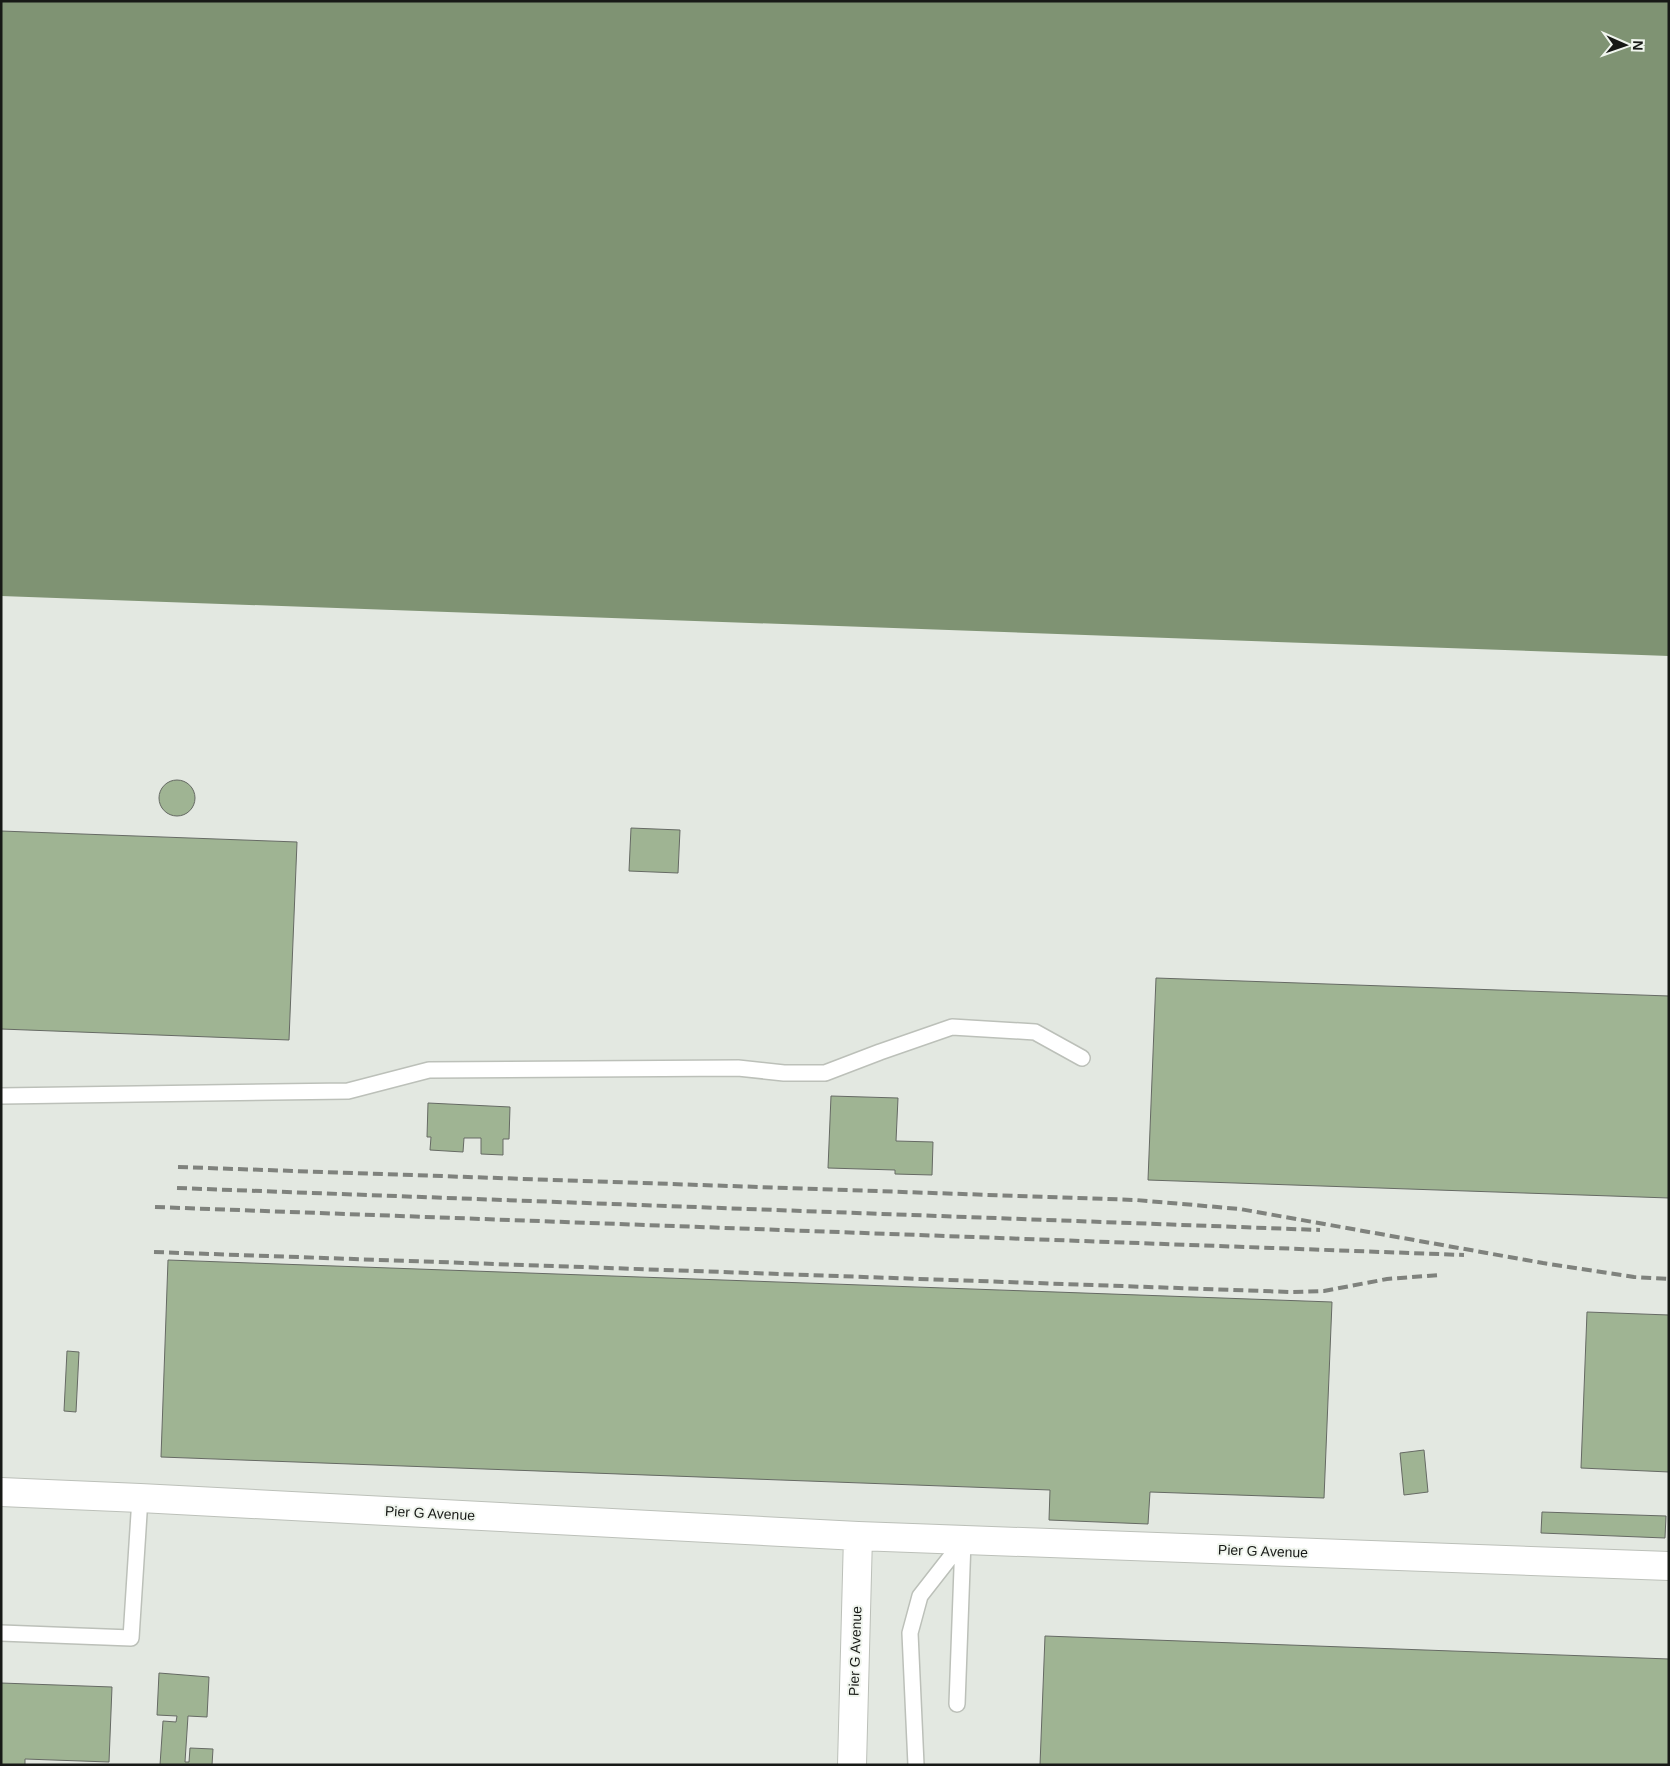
<svg xmlns="http://www.w3.org/2000/svg" width="1670" height="1766" font-family="Helvetica,sans-serif">
<rect width="100%" height="100%" fill="#e3e8e1"/>
<path fill="#7f9373" d="M1 1H1669V656L1 596Z"/>
<path fill="#9fb493" stroke="#666a64" d="M159 798a18 18 0 1 1 36 0a18 18 0 1 1-36 0Z
M631 828 680 830 678 873 629 871Z
M1 831 297 842 289 1040 1 1029Z
M1156 978 1669 996V1198L1148 1180Z
M831 1096 898 1098 896 1141 933 1142 932 1175 895 1174V1170L828 1168Z
M428 1103 510 1107 509 1139H503V1155L481 1154V1138H464L463 1152 430 1150 431 1137H427Z
M168 1260 1332 1302 1324 1498 1150 1492 1148 1524 1049 1520 1050 1490 161 1457Z
M1587 1312 1669 1315V1472L1581 1468Z
M67 1351 79 1352 76 1412 64 1411Z
M1424 1450 1428 1492 1404 1495 1400 1453Z
M1542 1512 1666 1516 1665 1538 1541 1533Z
M1045 1636 1669 1659V1765H1040Z
M159 1673 209 1677 207 1717 188 1716 185 1762H189L190 1748 213 1749 212 1765H160L163 1721 176 1722 177 1716 157 1715Z
M1 1683 112 1687 109 1762 25 1759V1765H1Z"/>
<g fill="none" stroke-linecap="round" stroke-linejoin="round">
<defs>
<path id="service" d="M1 1096 348 1091 429 1070 738 1068 784 1073H825L880 1052 952 1027 1035 1032 1082 1058
M1 1633 131 1638 140 1498
M957 1704 963 1541
M916 1765 910 1633 920 1596 963 1541"/>
<path id="minor" d="M1 1492 140 1498 858 1536 1669 1566
M852 1765 858 1536"/>
</defs>
<use href="#service" stroke="#bcc0b9" stroke-width="18"/>
<use href="#minor" stroke="#bcc0b9" stroke-width="30"/>
<use href="#service" stroke="#fff" stroke-width="15"/>
<use href="#minor" stroke="#fff" stroke-width="28"/>
<path stroke="#7f827d" stroke-width="4" stroke-dasharray="10 5" stroke-linecap="butt" d="M178 1167 1136 1200 1240 1209 1543 1263 1634 1277 1669 1279
M177 1188 1320 1230
M155 1207 1464 1255
M154 1252 1291 1292 1324 1291 1387 1279 1439 1275"/>
</g>
<g text-anchor="middle" dominant-baseline="central" stroke-width="4" stroke-linejoin="round" paint-order="stroke">
<g font-size="14" fill="#171916" stroke="#f0f5ee">
<text transform="translate(430 1513) rotate(3)">Pier G Avenue</text>
<text transform="translate(1263 1551) rotate(2)">Pier G Avenue</text>
<text transform="translate(855 1651) rotate(-88)">Pier G Avenue</text>
</g>
</g>
<rect width="1670" height="1766" fill="none" stroke="#171916" stroke-width="5"/>
<g transform="translate(1625 45) rotate(92)" stroke="#f0f5ee" stroke-width="4" paint-order="stroke">
<path d="M0-4L9 19L0 12L-9 19Z" fill="#171916"/>
<text y="-8" font-size="14" font-weight="bold" text-anchor="middle" fill="#171916">N</text>
</g>
</svg>
